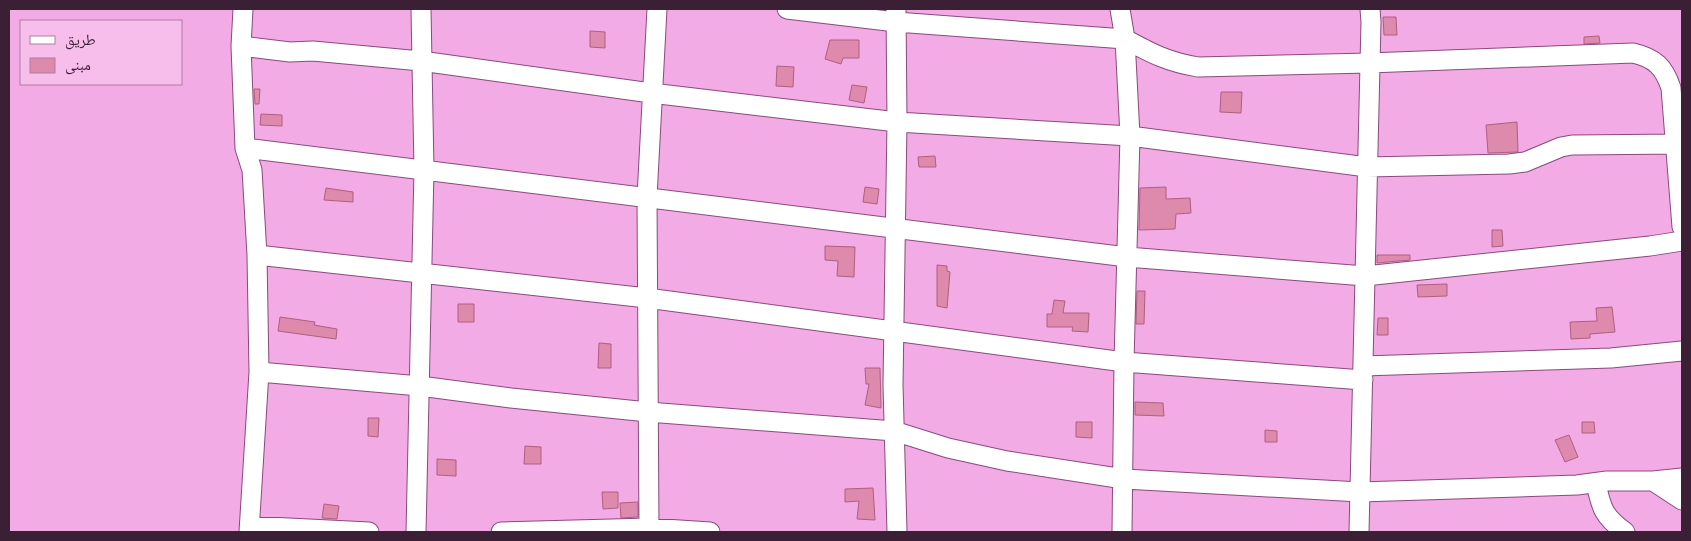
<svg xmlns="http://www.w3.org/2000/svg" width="1691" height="541" font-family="'Sofia Sans Condensed','Noto Naskh Arabic',sans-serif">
<rect width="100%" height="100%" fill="#f2abe4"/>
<path fill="#dd8aad" stroke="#ae5f81" d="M1383 17H1396L1397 35H1384Z
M590 31 605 32V48L590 47Z
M1599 36 1600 43 1584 44V37Z
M830 40H859V58H843L841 64 825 59Z
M777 66 794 67 793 87 776 86Z
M852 85 867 87 864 103 849 100Z
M254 89H260L259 104H255Z
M1221 92H1242L1241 113 1220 112Z
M261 114 282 115V126L260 125Z
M1517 122 1518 152 1488 153 1486 125Z
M935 156 936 167H919L918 157Z
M865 187 879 189 877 204 863 202Z
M1166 187V199L1190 198 1191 213 1176 214 1175 229 1139 230 1140 188Z
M326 188 353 192V202L324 200Z
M1492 230H1502L1503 246 1492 247Z
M825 246 855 247 854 277 837 276 838 261 825 260Z
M1377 255H1410V260L1377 263Z
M937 265 947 266V271L950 272 947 308 937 306Z
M1447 284V296L1418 297 1417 285Z
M1137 291H1145L1144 324H1136Z
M1054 300 1065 301 1063 313H1089L1088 332 1072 331 1073 327H1047V314H1052Z
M458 304H474V322H458Z
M1612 307 1615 332 1590 334V338L1571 339 1570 322 1597 321 1596 308Z
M280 317 315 322 314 325 337 329 336 339 278 331Z
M1378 318H1388V335H1377Z
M599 343 611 344V368H598Z
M865 368H880L881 408 865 405 869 384H866Z
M1135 402 1163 403 1164 416 1135 415Z
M368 418H379L378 437 368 436Z
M1076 422H1092V438L1076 437Z
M1582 422H1594L1595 433H1582Z
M1265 430 1277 431V442H1265Z
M1569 435 1578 457 1565 462 1555 440Z
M525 446 541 447V464H524Z
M437 459 456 460V476L437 475Z
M873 488 875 520 857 519 859 501 845 502V489Z
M602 492H618V508L603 509Z
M638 502V517L621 518 620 503Z
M324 504 339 506 337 519 322 518Z"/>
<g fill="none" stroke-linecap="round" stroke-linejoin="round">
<defs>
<path id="minor" d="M243 9 241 46 290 52 313 51 421 61 651 93 897 122 1130 136 1367 167 1509 164 1525 162 1561 147 1572 145 1682 144
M787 9 896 22 1125 39 1130 136 1124 362 1122 532
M896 9 897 122 893 385 897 532
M1120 9 1125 39C1151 53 1167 62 1198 67L1369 63 1633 53C1655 58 1664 67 1671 88L1682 227
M241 46 245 148 252 170 257 255 259 372 249 532
M245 148 1127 257 1365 276 1650 246 1682 241
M257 255 647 298 1124 362 1363 380
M1363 366 1611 358 1682 351
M259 372 420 386 511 398 648 412 894 431 948 448 1007 461 1124 479 1360 492 1577 485 1607 481H1653L1682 478
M1653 481 1682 500
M1596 483C1601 508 1604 517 1625 532
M251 526 369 532
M416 532 424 170 421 9
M501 532 649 528 710 532
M649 532 647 197 657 9
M1359 532 1371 22 1370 9"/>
</defs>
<use href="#minor" stroke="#894a7e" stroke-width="21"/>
<use href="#minor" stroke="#fff" stroke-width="19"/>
</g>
<rect width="1691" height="541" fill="none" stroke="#3a1f35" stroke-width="20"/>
<rect x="20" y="20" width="162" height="65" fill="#f7beeb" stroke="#ab7ea2"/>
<rect x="30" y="36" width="25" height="8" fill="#ffffff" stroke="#ab7ea2"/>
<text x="65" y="45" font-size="15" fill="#3a1f35">طريق</text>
<rect x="30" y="58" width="25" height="15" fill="#dd8aad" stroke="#ab7ea2"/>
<text x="65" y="70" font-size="15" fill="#3a1f35">مبنى</text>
</svg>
